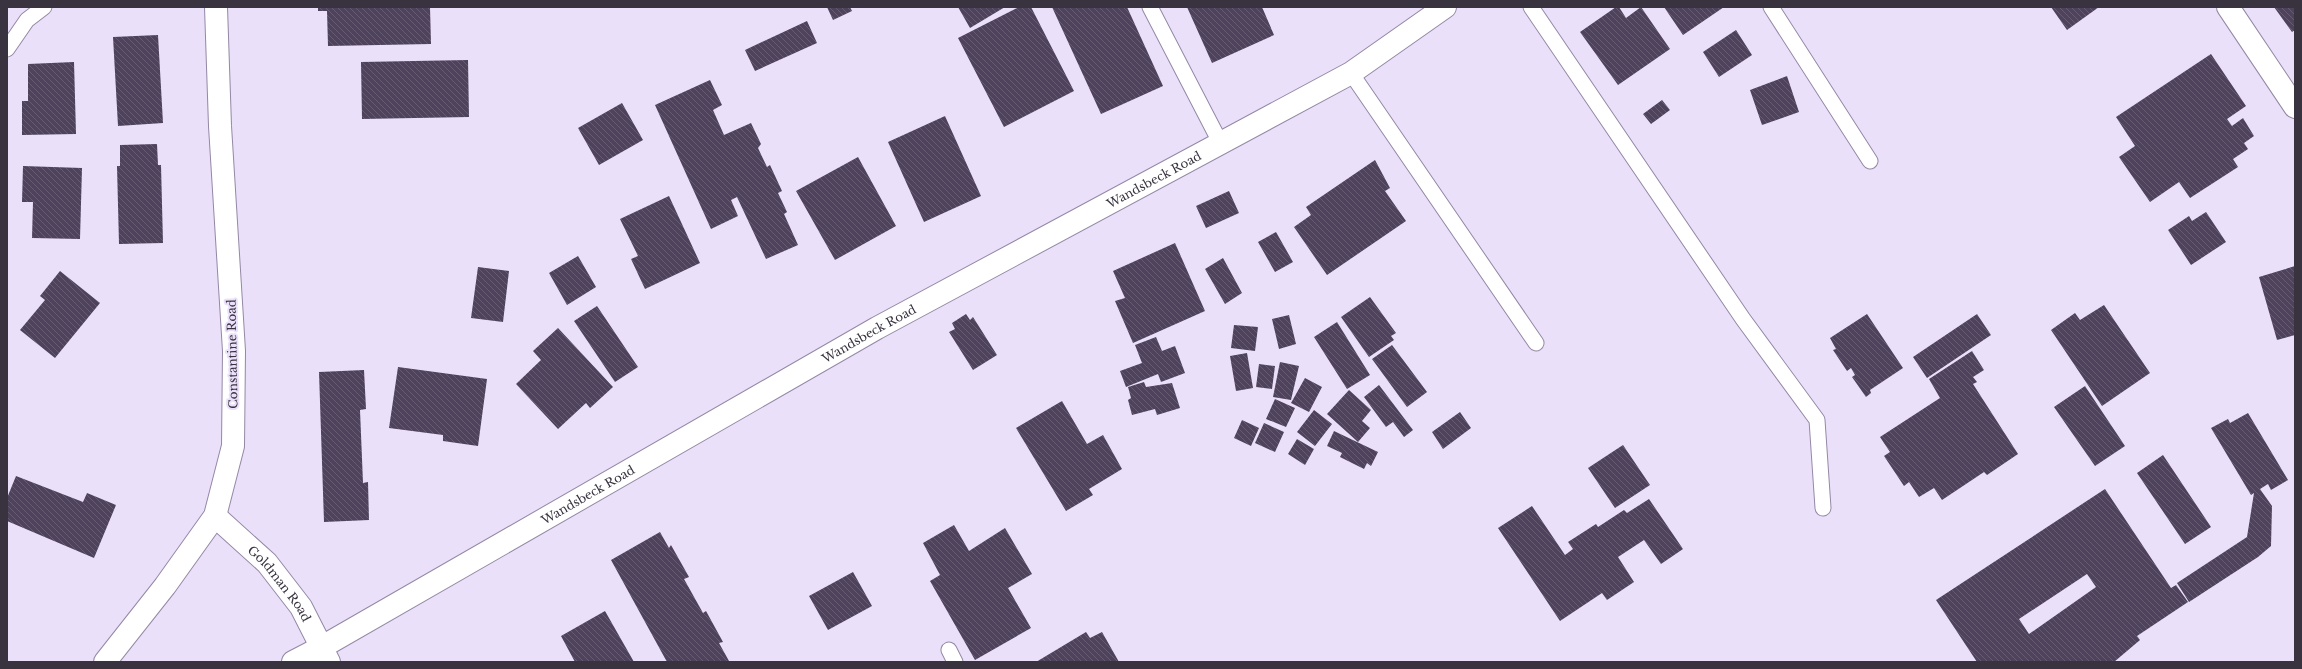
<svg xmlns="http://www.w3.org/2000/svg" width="2302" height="669" font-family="'Libre Baskerville',serif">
<defs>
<pattern id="building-back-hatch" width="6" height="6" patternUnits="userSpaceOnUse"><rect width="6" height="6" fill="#4e425d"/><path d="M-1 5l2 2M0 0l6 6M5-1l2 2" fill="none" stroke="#655c72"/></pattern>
</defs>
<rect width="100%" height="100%" fill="#ebe0fa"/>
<path fill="url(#building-back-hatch)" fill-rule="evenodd" d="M318 7H430L431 44 328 46 327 11H318Z
M827 7H850L852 11 833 20Z
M958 7H1005L970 28Z
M1019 7H1031L1074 91 1004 127 958 38Z
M1052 7H1127L1163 86 1101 114Z
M1187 7H1262L1274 35 1212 63Z
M1616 7H1619L1626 18 1641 7 1670 49 1618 85 1580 32Z
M1664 7H1724L1683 35Z
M2051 7H2099L2067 30Z
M2274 7H2295V30L2292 32Z
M807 21 817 43 755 71 745 50Z
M1736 30 1752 55 1719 77 1703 52Z
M158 35 163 123 118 126 113 37Z
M2211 54 2246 106 2227 119 2232 126 2243 118 2254 136 2244 143 2248 149 2233 159 2238 167 2190 198 2179 182 2150 202 2119 157 2135 146 2116 117Z
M468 60 469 117 362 119 361 62Z
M74 62 76 134 22 135V101H28V64Z
M1787 76 1799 112 1762 125 1750 90Z
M710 80 722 105 713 110 724 135 751 123 761 144 758 148 767 167 770 165 782 191 778 193 787 212 784 214 798 245 766 259 737 197 731 200 738 216 711 229 655 105Z
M1662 100 1670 110 1651 124 1643 114Z
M622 103 643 140 599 165 578 128Z
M945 116 981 196 924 222 888 142Z
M157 144 158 165H161L163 243 119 244 117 166H120V145Z
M858 157 896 226 835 260 796 191Z
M1375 160 1390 188 1385 191 1406 221 1327 275 1294 227 1311 215 1306 207Z
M23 166 82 168 80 239 32 238 33 202H22Z
M1229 191 1239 213 1206 228 1196 206Z
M669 196 700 263 645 289 631 259 638 256 620 219Z
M2206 212 2226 242 2191 265 2168 230 2189 216 2192 221Z
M1276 232 1293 262 1275 272 1258 242Z
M1175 243 1205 311 1133 343 1115 301 1125 298 1113 271Z
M578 256 596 287 567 305 549 273Z
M1223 258 1242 293 1225 304 1205 269Z
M2295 266V335L2277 340 2259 277Z
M478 267 509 271 503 322 471 318Z
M60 271 100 303 55 358 20 330 45 300 40 296Z
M1370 297 1396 333 1391 336 1394 340 1369 357 1341 317Z
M2104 305 2150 373 2102 406 2051 330 2075 313 2080 320Z
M597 306 638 367 615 382 574 321Z
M966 314 970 320 973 317 997 355 973 370 949 332 955 329 952 323Z
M1867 314 1903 368 1870 390 1871 393 1866 397 1852 377 1855 375 1851 368 1847 371 1833 350 1836 349 1830 338Z
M1977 314 1991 335 1927 378 1913 357Z
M1289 315 1296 344 1279 349 1272 319Z
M1337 322 1370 375 1347 389 1314 337Z
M1234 325 1258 327 1255 351 1231 348Z
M558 328 613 387 590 408 586 403 558 429 516 384 541 360 533 351Z
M1156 337 1162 351 1175 346 1185 373 1161 382 1158 374 1126 387 1120 371 1142 363 1135 345Z
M1392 345 1427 392 1407 407 1372 359Z
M1972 351 1984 370 1973 377 1977 382 1973 384 2018 454 1987 475 1984 472 1942 500 1934 488 1919 497 1909 482 1904 486 1884 456 1890 452 1880 437 1940 398 1929 379Z
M1247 353 1253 388 1236 391 1230 356Z
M1280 362 1299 366 1291 400 1273 397Z
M1259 364 1275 366 1272 389 1256 387Z
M398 367 487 379 478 446 443 441V435L389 428Z
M364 370 366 409 360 410 363 483 368 482 369 520 324 522 319 372Z
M1305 378 1322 387 1309 412 1291 403Z
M1144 382 1146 387 1172 383 1180 408 1157 415 1155 409 1132 415 1128 400 1131 398 1128 387Z
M1379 385 1413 430 1404 437 1393 422 1386 427 1364 397Z
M2085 386 2125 446 2095 466 2054 407Z
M1349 390 1371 410 1362 421 1370 428 1358 442 1327 414Z
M1275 399 1295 408 1286 427 1266 419Z
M1062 401 1087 444 1103 435 1122 469 1089 489 1093 495 1066 511 1016 428Z
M1314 410 1332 424 1315 446 1297 432Z
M1460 412 1471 428 1443 449 1432 432Z
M2248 413 2288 480 2271 490 2268 484 2260 489 2272 506 2271 546 2258 557 2189 602 2177 583 2247 537 2254 493 2251 495 2211 428 2228 419 2230 423Z
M1242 420 1259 428 1251 446 1234 438Z
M1264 423 1284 432 1275 452 1255 443Z
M1334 431 1378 452 1371 466 1367 463 1364 469 1340 457 1342 453 1327 446Z
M1297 439 1314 449 1305 465 1288 454Z
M1623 445 1650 485 1615 508 1588 468Z
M2163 455 2211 527 2185 544 2137 473Z
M16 476 83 502 87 493 116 505 94 558 7 521V498Z
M2105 489 2171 588 2176 585 2188 602 2137 636 2140 640 2114 662H1977L1936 600ZM2087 574 2096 587 2029 634 2019 619Z
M1649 499 1683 549 1661 564 1644 540 1618 557 1634 582 1607 600 1602 593 1560 621 1498 528 1532 506 1565 555 1573 549 1568 542 1596 524 1598 527 1624 510 1627 513Z
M954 525 969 551 1005 528 1032 574 1008 588 1031 628 975 660 930 581 940 575 923 543Z
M660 532 669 548 671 545 689 577 684 579 703 613 706 611 723 642 719 643 729 661 727 662H667L611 560Z
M853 572 872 606 828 630 809 596Z
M605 611 634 662H575L561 636Z
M1086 632 1090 638 1102 632 1119 662H1036Z"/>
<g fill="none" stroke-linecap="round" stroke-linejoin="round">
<defs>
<path id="lane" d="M1150 7 1221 144
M1531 7 1743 319 1817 420 1823 508
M1771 7 1870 161
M7 49 27 20 44 7
M1351 73 1536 343
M949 650 955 662"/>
<g id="street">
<path d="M2228 7 2295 107"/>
<path id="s1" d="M215 516 267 563 301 607 329 662"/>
<path d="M105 662 165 586 215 516 233 446 234 351 220 126 216 7"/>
<path id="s2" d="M293 662 322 647 877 328 1351 73 1445 7"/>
</g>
</defs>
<use href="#lane" stroke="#9488a5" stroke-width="17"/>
<use href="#street" stroke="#9488a5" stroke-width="24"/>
<use href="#lane" stroke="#fff" stroke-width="15"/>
<use href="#street" stroke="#fff" stroke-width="22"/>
</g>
<g text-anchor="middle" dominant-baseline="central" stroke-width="4" stroke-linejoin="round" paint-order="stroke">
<g font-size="12" fill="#38333f" stroke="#ebe0fa">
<text stroke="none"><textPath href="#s2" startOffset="987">Wandsbeck Road</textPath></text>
<text stroke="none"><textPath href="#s2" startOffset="663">Wandsbeck Road</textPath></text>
<text transform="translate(232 354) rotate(-91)">Constantine Road</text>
<text stroke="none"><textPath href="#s2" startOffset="339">Wandsbeck Road</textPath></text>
<text stroke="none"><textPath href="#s1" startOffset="94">Goldman Road</textPath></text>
</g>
</g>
<rect width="2302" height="669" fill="none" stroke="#38333f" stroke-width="16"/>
</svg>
